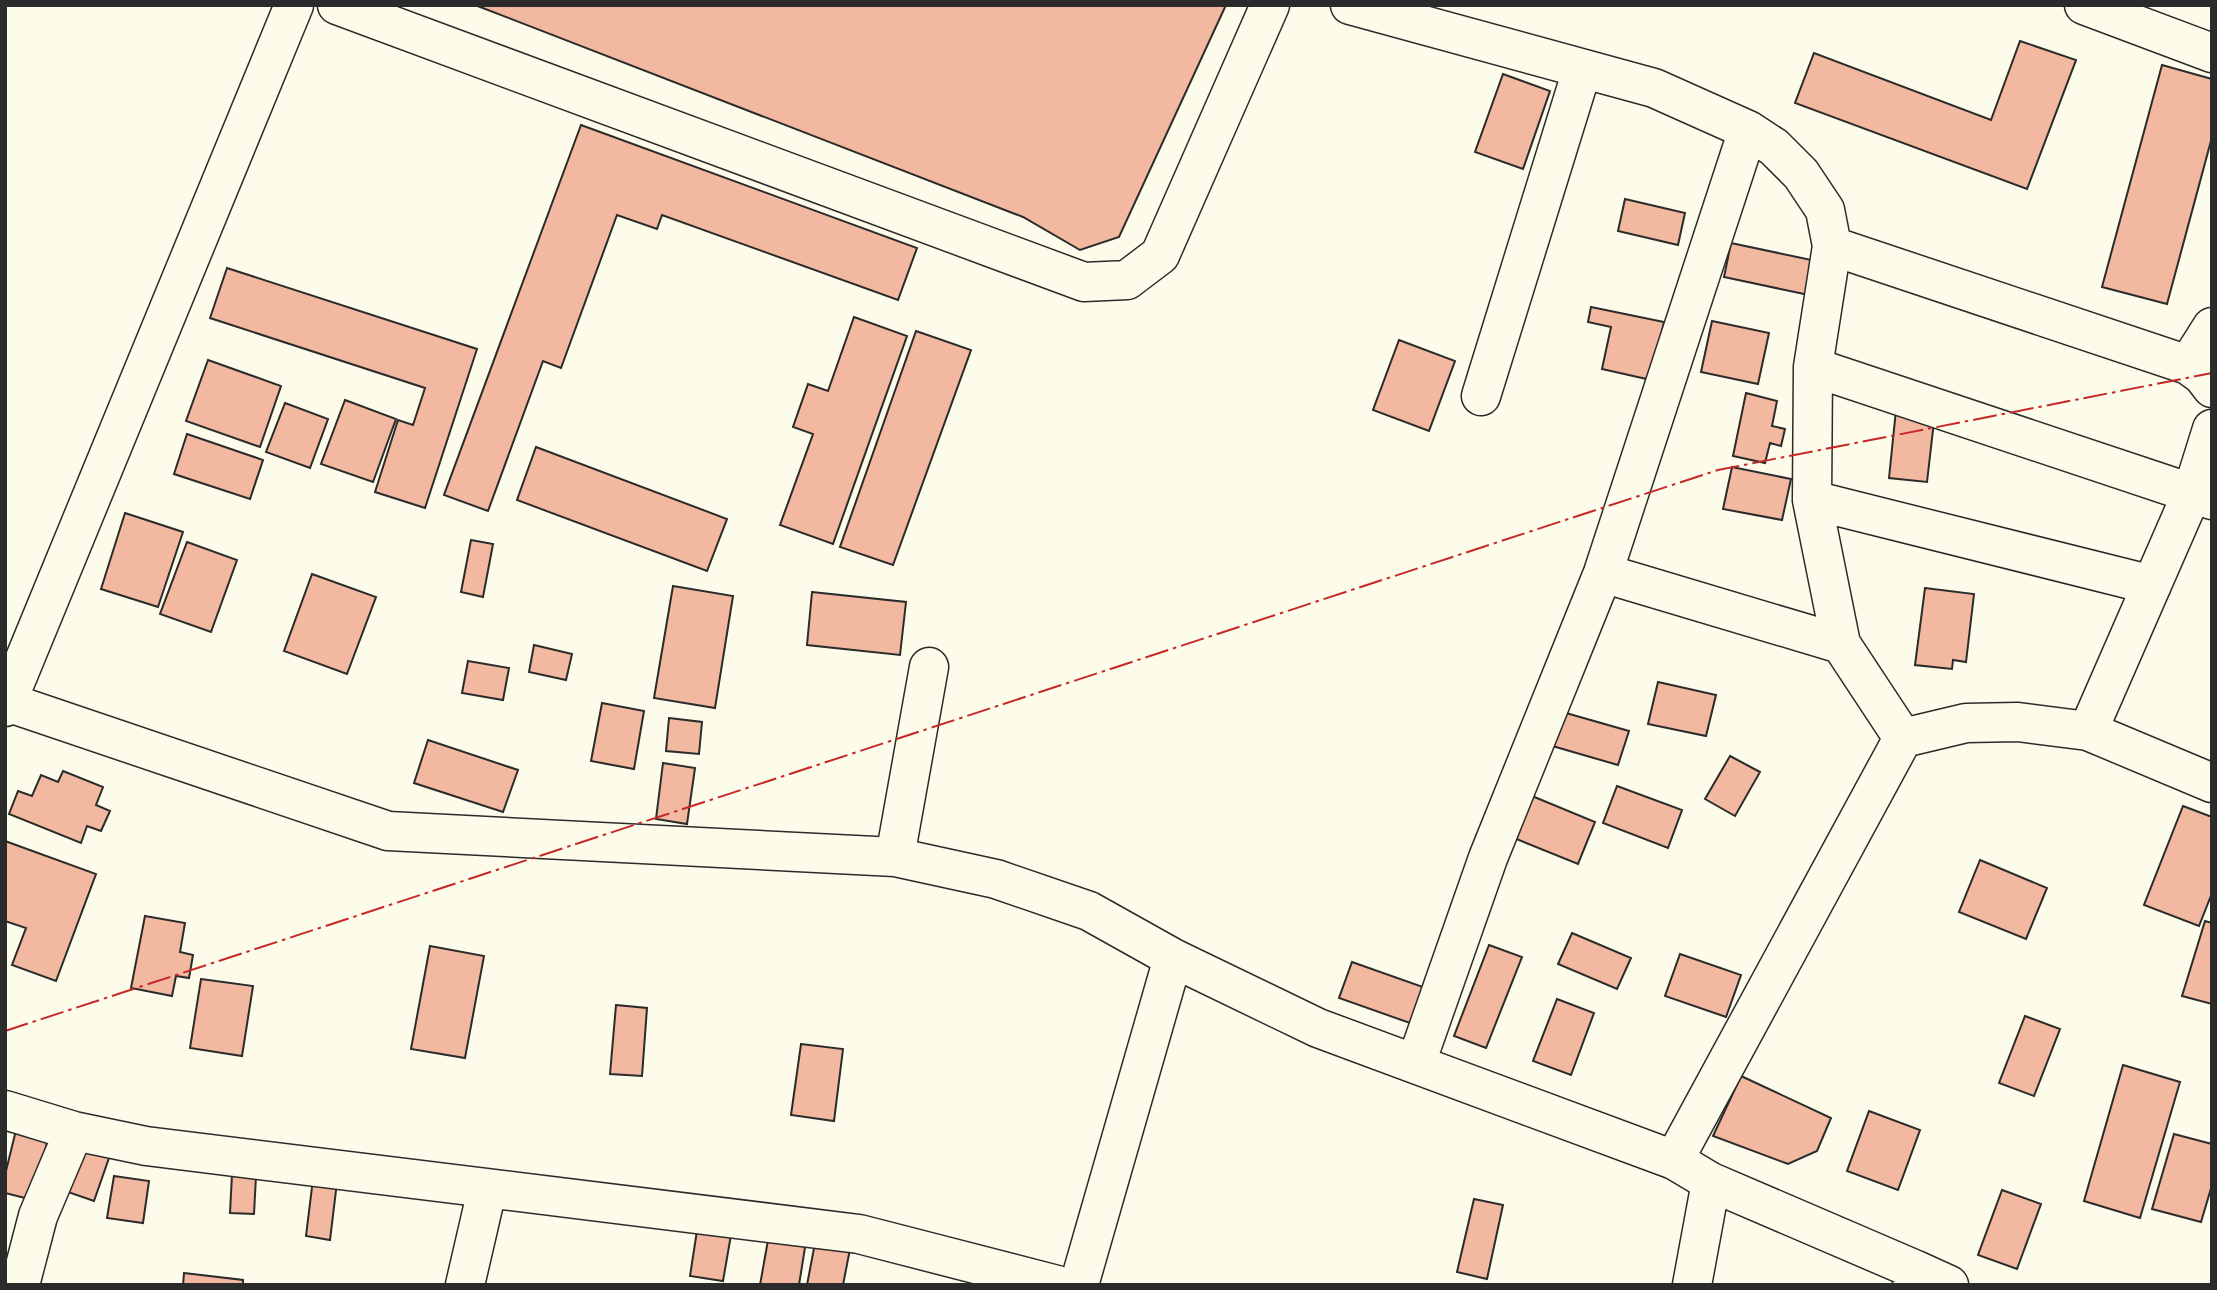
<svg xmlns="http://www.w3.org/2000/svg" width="2217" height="1290" font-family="Rubik,sans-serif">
<rect width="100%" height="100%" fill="#fdfbea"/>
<path fill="#f2b8a0" stroke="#2b2b2b" stroke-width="2" d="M475 5H1226L1119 237 1080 250 1023 217Z
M2020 41 2076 60 2027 189 1795 103 1814 53 1991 120Z
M2162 65 2212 79V137L2167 304 2102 287Z
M1503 74 1550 91 1523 169 1475 152Z
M581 125 917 248 898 300 662 215 657 229 617 215 561 368 543 361 488 511 444 495Z
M1625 199 1685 213 1678 245 1618 231Z
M1731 243 1816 261 1809 295 1724 277Z
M227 268 477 349 425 508 375 492 398 420 413 425 425 388 210 318Z
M1591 307 1664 322 1651 380 1602 369 1611 327 1588 322Z
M854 317 907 336 833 544 780 525 813 434 793 427 808 384 828 391Z
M1712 321 1769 333 1758 384 1701 372Z
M916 331 971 350 893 565 840 547Z
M1399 340 1455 361 1429 431 1373 410Z
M208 360 281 386 260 447 186 421Z
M1746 393 1777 401 1772 426 1785 429 1781 446 1770 443 1765 463 1733 456Z
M345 400 396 419 373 482 321 464Z
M1897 400 1936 404 1927 482 1889 478Z
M285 403 328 419 310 468 266 452Z
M187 434 263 460 250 499 174 474Z
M536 447 727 519 707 571 517 500Z
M1732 467 1791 479 1782 520 1723 509Z
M125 513 183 532 158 607 101 589Z
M471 540 493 544 483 597 461 592Z
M187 542 237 560 211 632 160 614Z
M312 574 376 597 347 674 284 651Z
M673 586 733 596 715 708 654 698Z
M1925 588 1974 594 1966 662 1953 660 1952 669 1915 665Z
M812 592 906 602 900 655 807 645Z
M534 645 572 654 566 680 529 672Z
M468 661 509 668 503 700 462 693Z
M1658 682 1716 695 1706 736 1648 724Z
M602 703 644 711 634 769 591 761Z
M1552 709 1629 731 1618 765 1542 743Z
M669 718 702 722 699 754 666 751Z
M428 740 518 770 503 812 414 783Z
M1730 756 1760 772 1735 816 1705 799Z
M663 763 695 768 687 824 656 819Z
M63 771 103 787 96 805 110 811 101 831 87 826 81 843 9 814 18 791 32 796 41 775 58 782Z
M1617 786 1682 810 1668 848 1603 823Z
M1532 796 1595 822 1578 864 1514 838Z
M2183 806 2212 817V893L2199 926 2144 905Z
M5 841 96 874 56 981 12 965 26 928 5 921Z
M1980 860 2047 888 2026 939 1959 912Z
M145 916 185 923 180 952 193 955 189 978 176 976 172 996 131 988Z
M2205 921 2212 923V1004L2182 996Z
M1572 933 1631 958 1617 989 1558 964Z
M1489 945 1522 957 1486 1048 1454 1036Z
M430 946 484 956 465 1058 411 1049Z
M1680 954 1741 975 1726 1017 1665 996Z
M1352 962 1423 987 1410 1023 1339 998Z
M201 979 253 986 242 1056 190 1048Z
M1557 999 1594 1013 1571 1075 1533 1061Z
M616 1005 647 1008 642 1076 610 1074Z
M2025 1016 2060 1029 2034 1096 1999 1083Z
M801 1044 843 1049 834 1121 791 1115Z
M2123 1065 2180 1082 2140 1218 2084 1201Z
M1741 1076 1831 1118 1817 1151 1788 1164 1713 1136Z
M1869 1111 1920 1130 1898 1190 1847 1171Z
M18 1122 50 1130 33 1200 5 1193V1175Z
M2174 1134 2212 1144V1185L2201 1222 2152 1209Z
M78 1144 110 1155 94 1201 62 1190Z
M232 1174 256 1176 254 1214 230 1213Z
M114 1176 149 1181 143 1223 107 1218Z
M313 1179 337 1182 330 1240 306 1236Z
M2002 1190 2041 1204 2017 1269 1978 1255Z
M1474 1199 1503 1205 1487 1279 1457 1272Z
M698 1224 732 1229 723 1281 690 1276Z
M770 1229 807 1235 799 1285H760Z
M815 1243 850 1249 843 1285H807Z
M184 1273 243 1280V1285H183Z"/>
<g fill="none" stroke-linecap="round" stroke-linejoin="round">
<defs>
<path id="minor" d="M337 5 1084 282 1127 280 1160 255 1270 5
M1350 5 1654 88 1748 130 1774 147 1801 174 1825 210 1832 246 1813 367 1812 500 1841 644 1903 738
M2084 5 2212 53
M1832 246 2188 365 2202 375 2212 388
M2188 365 2212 327
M1813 367 2212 500
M1481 396 1582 70
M1812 500 2152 585
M1603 573 1841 644
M7 702 388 831 895 857 996 879 1089 911 1173 958 1318 1028 1674 1160
M5 707 294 5
M2088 731 2192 493 2212 429
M895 857 929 667
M1416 1063 1488 858 1603 573 1748 130
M5 1110 74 1131 146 1146 859 1234 1057 1285
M1916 1270 1949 1285
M20 1285 38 1216 74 1131
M465 1285 487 1190
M1079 1285 1173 958
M1692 1285 1711 1182
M1912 1285 1916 1270 1711 1182 1674 1160 1903 738 1966 723 2018 722 2088 731 2212 783"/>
</defs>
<use href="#minor" stroke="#2b2b2b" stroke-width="41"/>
<use href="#minor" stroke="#fdfbea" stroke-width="38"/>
<path stroke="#c62828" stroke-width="2" stroke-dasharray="24 5 3.5 5" stroke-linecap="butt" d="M5 1031 1718 470 2212 373"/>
</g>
<rect width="2217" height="1290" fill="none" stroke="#2b2b2b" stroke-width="14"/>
</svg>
